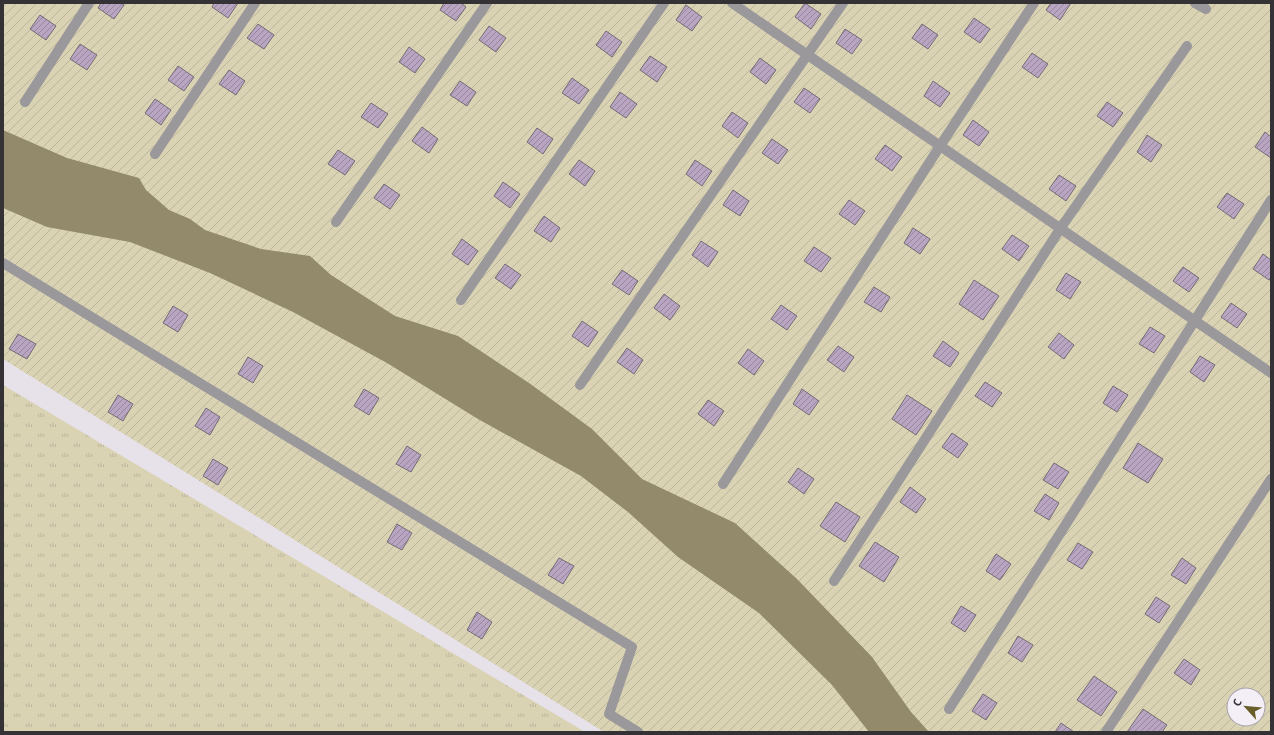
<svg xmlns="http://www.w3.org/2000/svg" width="1274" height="735" font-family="'PT Sans',sans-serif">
<defs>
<pattern id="grass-tufts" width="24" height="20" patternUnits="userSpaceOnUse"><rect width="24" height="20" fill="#d9d2b3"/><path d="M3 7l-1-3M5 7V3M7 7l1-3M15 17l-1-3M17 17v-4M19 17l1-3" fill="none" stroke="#bbb59b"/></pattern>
<pattern id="garden-furrows" width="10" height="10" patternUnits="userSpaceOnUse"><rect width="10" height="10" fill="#d9d2b3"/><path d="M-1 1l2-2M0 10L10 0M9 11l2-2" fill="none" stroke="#bbb59b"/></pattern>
<pattern id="building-hatch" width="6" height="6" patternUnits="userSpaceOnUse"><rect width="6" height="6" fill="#b9a5c2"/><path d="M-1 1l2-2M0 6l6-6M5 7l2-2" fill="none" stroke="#97879e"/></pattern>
</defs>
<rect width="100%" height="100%" fill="#e7e1ea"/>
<path fill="url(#grass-tufts)" d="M3 385 585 732H3Z"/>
<path fill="url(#garden-furrows)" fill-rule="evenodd" d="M3 3H1271V732H604L3 359ZM1234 695H1258V719H1234Z"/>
<path fill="#928a6a" d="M3 130 67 158 139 178 146 190 169 210 190 219 205 230 261 249 310 256 331 275 395 316 458 336 529 383 592 429 642 479 735 523 797 579 872 657 911 712 929 732H869L832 685 759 613 678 557 628 512 581 476 478 419 387 363 293 312 210 273 130 242 47 227 3 208Z"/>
<path fill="url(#building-hatch)" stroke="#736d75" d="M101 3H121L124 5 114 19 98 8Z
M214 3H238L228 18 212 7Z
M444 3H461L466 7 456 21 440 10Z
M805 3 821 14 811 29 795 17Z
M1051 3H1071L1060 20 1046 10Z
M686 5 702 17 692 31 676 20Z
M40 15 56 26 46 40 30 29Z
M974 18 990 29 980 43 964 32Z
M258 24 274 35 264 49 247 38Z
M922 24 938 35 928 49 912 38Z
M489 26 506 38 496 52 479 40Z
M845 29 862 40 852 54 836 43Z
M606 31 622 42 612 57 596 45Z
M80 44 97 55 87 70 70 59Z
M409 47 425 59 415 73 399 62Z
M1032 53 1048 64 1038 78 1022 67Z
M650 56 667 67 657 82 640 70Z
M760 58 776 70 766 84 750 72Z
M178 66 194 77 184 91 168 80Z
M229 70 245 81 236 95 219 84Z
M572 78 589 90 579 104 562 93Z
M460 81 476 92 467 106 450 95Z
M933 81 950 93 940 107 924 96Z
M804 88 820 99 810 113 794 102Z
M620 92 637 104 626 118 610 107Z
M155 99 171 110 161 125 145 113Z
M1107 102 1123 113 1113 127 1097 116Z
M371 103 388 114 378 128 361 117Z
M732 112 748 123 738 138 722 126Z
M973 120 989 132 979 146 963 135Z
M422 127 438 139 429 153 412 141Z
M537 128 553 139 543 154 527 142Z
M1265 132 1271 137V158L1255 147Z
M1147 135 1162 145 1151 162 1137 152Z
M772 139 788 150 778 164 762 153Z
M885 145 902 157 892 171 875 159Z
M338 150 355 161 345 175 328 164Z
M579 160 595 171 585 186 569 174Z
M695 160 712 171 702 186 686 174Z
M1059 175 1076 186 1066 201 1049 189Z
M503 182 520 194 510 208 494 196Z
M384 184 400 195 390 209 374 198Z
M733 190 749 201 740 216 723 205Z
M1227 193 1244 204 1234 219 1217 207Z
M849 200 865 211 855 225 839 214Z
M544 216 560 228 551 242 534 231Z
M913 228 930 239 920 254 904 243Z
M1012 235 1029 246 1019 261 1002 249Z
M462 239 478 251 468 265 452 254Z
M701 241 718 252 708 267 692 255Z
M814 247 831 258 821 272 804 261Z
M1263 254 1271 260V278L1269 280 1253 269Z
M505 264 521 275 511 289 495 278Z
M1183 267 1199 278 1189 292 1173 281Z
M622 270 638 281 629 295 612 284Z
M1066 273 1081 282 1070 299 1056 290Z
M974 280 999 296 983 320 959 304Z
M874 287 890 297 881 312 864 302Z
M664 294 680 306 670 320 654 308Z
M1231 303 1247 314 1237 328 1221 317Z
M781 305 797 316 787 330 771 319Z
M173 306 188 315 178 332 163 323Z
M582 321 598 332 588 347 572 336Z
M1150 327 1165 336 1154 353 1139 344Z
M1059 333 1074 345 1064 359 1048 347Z
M18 334 36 344 27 359 9 349Z
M943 341 959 353 950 367 933 356Z
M838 346 854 357 844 372 827 360Z
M627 348 643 360 634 374 617 362Z
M748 349 764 361 754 375 738 363Z
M1200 356 1215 365 1204 382 1190 372Z
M248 357 263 366 253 383 238 374Z
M985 382 1002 393 992 407 975 396Z
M1113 386 1128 395 1117 412 1103 403Z
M364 389 379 398 369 415 354 406Z
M802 389 819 401 809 415 793 404Z
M118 395 133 404 123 421 108 412Z
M907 395 932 411 916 435 892 419Z
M708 400 724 411 714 426 698 414Z
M206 408 220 417 210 435 195 426Z
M952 433 968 444 958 458 942 447Z
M1138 443 1163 459 1148 483 1123 468Z
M407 446 421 455 411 472 396 464Z
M213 459 228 468 218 485 203 476Z
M1054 463 1069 472 1058 489 1043 480Z
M798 468 814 479 804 494 788 482Z
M910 487 926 499 916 513 900 502Z
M1045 494 1059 503 1049 520 1034 511Z
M836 502 860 517 845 542 820 526Z
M397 524 412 533 402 550 387 542Z
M875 542 899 557 884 582 859 566Z
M1078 543 1093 552 1082 569 1067 560Z
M996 554 1011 564 1000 580 986 571Z
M559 558 574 566 563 584 548 575Z
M1182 558 1196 568 1186 584 1171 575Z
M1156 597 1170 606 1159 623 1145 614Z
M961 606 976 615 965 632 951 623Z
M477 612 492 622 482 639 467 630Z
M1018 636 1033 645 1022 662 1008 653Z
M1184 659 1200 670 1191 685 1174 673Z
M1094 676 1117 692 1101 716 1077 700Z
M983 694 997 703 986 720 972 711Z
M1143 709 1167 725 1162 732H1127Z
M1061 723 1074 732H1055Z"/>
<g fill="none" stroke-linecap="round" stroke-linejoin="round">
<path stroke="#9a989b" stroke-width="10" d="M732 3 1271 373
M1195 3 1206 9
M25 102 89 3
M155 154 255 3
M336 222 487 3
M3 263 632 647 609 714 638 732
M461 300 664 3
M580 385 843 3
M723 484 940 146 1034 3
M834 581 1060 229 1187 46
M949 709 1271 200
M1106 732 1271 479"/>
</g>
<rect width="1274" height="735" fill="none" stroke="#353236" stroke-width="8"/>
<g transform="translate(1246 707) rotate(297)"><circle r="19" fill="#f4eef7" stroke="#a8a3aa"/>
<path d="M0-3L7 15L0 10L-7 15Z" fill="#695d2a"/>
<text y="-6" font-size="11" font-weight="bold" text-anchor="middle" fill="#353236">С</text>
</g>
</svg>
